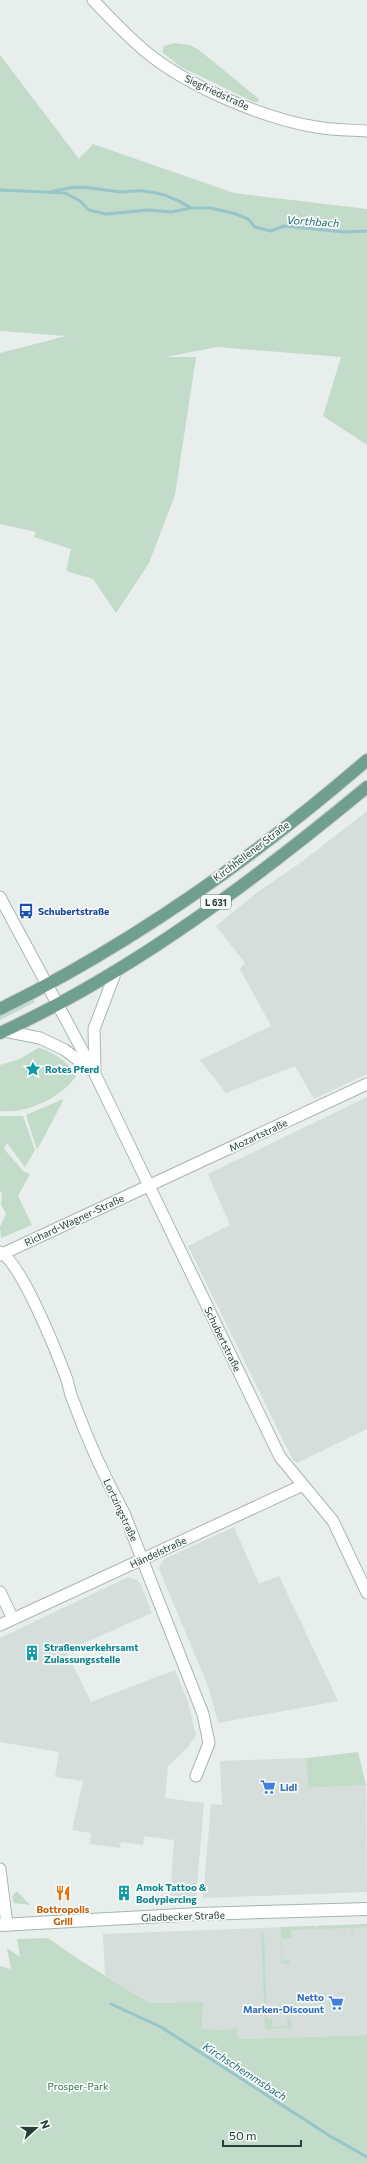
<svg xmlns="http://www.w3.org/2000/svg" width="367" height="2164" font-family="Commissioner,sans-serif">
<rect width="100%" height="100%" fill="#e7eeeb"/>
<path fill="#d5deda" d="M367 811V1074L314 1099 295 1066 226 1093 200 1060 271 1026 240 969 245 963 216 926 259 891 303 861Z
M367 1097V1429L297 1463 293 1460 188 1246 230 1225 208 1174Z
M234 1527 259 1584 279 1576 338 1701 218 1723 208 1686 159 1569 160 1565 164 1559Z
M128 1577 137 1580 141 1585 152 1613 66 1651 91 1702 175 1670 188 1702 196 1735 188 1747 168 1766 165 1798 204 1803 196 1899 170 1900 174 1840 144 1836 143 1845 121 1842 120 1848 90 1844 91 1833 72 1830 83 1781 55 1777 59 1752 0 1742V1638Z
M306 1758 308 1788 366 1785 367 1892 203 1898 211 1804 222 1805 220 1761Z
M367 1924V2035L238 2039 237 2028 226 2030 202 2029 203 2002 150 2003 105 1975 103 1934Z"/>
<path fill="#c2dcc9" d="M174 43 190 45 199 50 259 99 258 102H254L181 67 162 52 164 46Z
M0 55 79 159 93 144 234 193 367 209V445L323 416 341 357 217 347 166 357H196L175 495 149 563 116 613 93 579 66 571 71 549 34 537 36 532 0 524V353L66 336 0 331Z
M33 1000 35 1002 31 1004 0 1020V1016Z
M38 1048C49 1049 73 1065 76 1076 61 1098 27 1114 0 1111V1065L20 1059Z
M63 1099V1101L37 1150 26 1115Z
M0 1116H23L35 1150 25 1167 7 1143 4 1149 23 1171 30 1174 18 1196 32 1225 1 1238 0 1227 6 1214 1 1204 2 1193 0 1191Z
M358 1752 366 1785 308 1788 306 1758Z
M17 1891 30 1905 14 1903 12 1896Z
M367 1924V1927L353 1928 352 1935 351 1928 317 1929V1926Z
M315 1926V1929L291 1930 292 1938 282 1939V1960H289L290 1964 281 1963V1927Z
M261 1928 264 1935 267 2019H272L273 2027 287 2026V2019H291L292 2028 265 2029Z
M48 1938 78 1959 150 2003 203 2002 202 2029 226 2030 237 2028 238 2039 367 2035V2164H0V1966L11 1969 7 1948 20 1957 17 1939Z"/>
<g fill="none" stroke-linecap="round" stroke-linejoin="round">
<path stroke="#95c6cc" stroke-width="3" d="M0 190 65 193 80 201 89 210 106 214 148 210 172 212 191 208H211L236 214 248 219 255 227 271 231 284 226 344 232 367 231
M51 192C82 183 91 189 121 192 128 192 135 190 142 191 161 192 176 198 191 208
M111 2004 161 2027 330 2136 367 2157"/>
<defs>
<path id="minor" d="M93 0C110 18 126 35 145 51 187 86 262 118 316 127 332 130 350 130 367 131
M0 897 95 1074 280 1457 333 1521 367 1593
M4 1031 40 1038 65 1050 91 1070
M95 1071 94 1029 116 971
M0 1252C21 1262 57 1353 66 1377 69 1385 70 1395 74 1403 88 1441 105 1478 124 1513L203 1714 209 1743 196 1776
M0 1255 367 1084
M0 1592 13 1619
M0 1625 303 1485
M0 1869 7 1925"/>
<path id="secondary" d="M0 1925 199 1914 367 1909"/>
<path id="primary" d="M0 1009C131 944 256 856 367 760
M0 1033C131 973 256 879 367 787"/>
</defs>
<use href="#minor" stroke="#aab6b2" stroke-width="13"/>
<use href="#secondary" stroke="#a3b6af" stroke-width="14"/>
<use href="#primary" stroke="#c3c9c7" stroke-width="14"/>
<use href="#minor" stroke="#fff" stroke-width="11"/>
<use href="#secondary" stroke="#fff" stroke-width="12"/>
<use href="#primary" stroke="#709f91" stroke-width="12"/>
</g>
<defs>
<symbol id="bus-bare" viewBox="-9 -9 18 18"><path d="M-5-6H5V4H4V6H2V4H-2V6H-4V4H-5ZM-3.5-4V0h7V-4ZM-3.5 1.2v1.5H-2V1.2ZM2 1.2v1.5H3.5V1.2Z" fill="#1a4fb4" stroke="#f7fbf9" stroke-width="2.5" paint-order="stroke"/></symbol>
<symbol id="sight-bare" viewBox="-9 -9 18 18"><path d="M0-6L1.8-2.2L6-1.7L2.9 1.2L3.7 5.4L0 3.3L-3.7 5.4L-2.9 1.2L-6-1.7L-1.8-2.2Z" fill="#0f9aa8" stroke="#f7fbf9" stroke-width="2.5" paint-order="stroke"/></symbol>
<symbol id="building-bare" viewBox="-9 -9 18 18"><path d="M-4-6H4V6H1V3H-1V6H-4ZM-2.5-4.3h1.7v1.8h-1.7ZM.8-4.3h1.7v1.8H.8ZM-2.5-1h1.7V.8h-1.7ZM.8-1h1.7V.8H.8Z" fill="#0f9aa8" stroke="#f7fbf9" stroke-width="2.5" paint-order="stroke"/></symbol>
<symbol id="supermarket-bare" viewBox="-9 -9 18 18"><path d="M-6-5.5h2.5l.6 2H6L4.5 2H-2.5L-4.4-4H-6ZM-1.5 3.2a1.3 1.3 0 1 0 .1 0ZM3 3.2a1.3 1.3 0 1 0 .1 0Z" fill="#3f7fe0" stroke="#f7fbf9" stroke-width="2.5" paint-order="stroke"/></symbol>
<symbol id="restaurant-bare" viewBox="-9 -9 18 18"><path d="M-5-6h1v4h1v-4h1v4h1v-4h1v5L-1.5 .5V6h-2V.5L-5-1ZM5-6V6H3V1.5H1.5Q1.5-4 5-6Z" fill="#e8710a" stroke="#f7fbf9" stroke-width="2.5" paint-order="stroke"/></symbol>
</defs>
<g fill-rule="evenodd">
<use href="#bus-bare" x="15" y="900" width="22" height="22"/>
<use href="#sight-bare" x="22" y="1058" width="22" height="22"/>
<use href="#building-bare" x="21" y="1642" width="22" height="22"/>
<use href="#supermarket-bare" x="257" y="1776" width="22" height="22"/>
<use href="#restaurant-bare" x="52" y="1882" width="22" height="22"/>
<use href="#building-bare" x="113" y="1882" width="22" height="22"/>
<use href="#supermarket-bare" x="325" y="1992" width="22" height="22"/>
</g>
<g text-anchor="middle" dominant-baseline="central" stroke-width="3.5" stroke-linejoin="round" paint-order="stroke">
<rect fill="#f7fbf9" stroke="#657772" stroke-width="1" x="201" y="895" width="30" height="14" rx="3"/>
<g font-size="9" font-weight="bold" fill="#273f38">
<text x="216" y="902">L 631</text>
</g>
<g font-size="10" fill="#273f38" stroke="#f7fbf9">
<text transform="translate(217 92) rotate(25)">Siegfriedstraße</text>
<text transform="translate(251 851) rotate(-37)">Kirchhellener Straße</text>
<text transform="translate(258 1135) rotate(-25)">Mozartstraße</text>
<text transform="translate(74 1220) rotate(-25)">Richard-Wagner-Straße</text>
<text transform="translate(223 1339) rotate(64)">Schubertstraße</text>
<text transform="translate(121 1510) rotate(65)">Lortzingstraße</text>
<text transform="translate(158 1552) rotate(-25)">Händelstraße</text>
<text transform="translate(183 1916) rotate(-2)">Gladbecker Straße</text>
</g>
<g font-size="10" font-weight="bold" fill="#164399" stroke="#f7fbf9" text-anchor="start">
<text x="38" y="911">Schubertstraße</text>
</g>
<g font-size="10" font-weight="bold" fill="#0d838f" stroke="#f7fbf9" text-anchor="start">
<text x="45" y="1069">Rotes Pferd</text>
<text x="44" y="1647">Straßenverkehrsamt<tspan x="44" dy="12">Zulassungsstelle</tspan></text>
<text x="136" y="1887">Amok Tattoo &amp;<tspan x="136" dy="12">Bodypiercing</tspan></text>
</g>
<g font-size="10" font-weight="bold" fill="#366cbe" stroke="#f7fbf9" text-anchor="start">
<text x="280" y="1787">Lidl</text>
<text x="324" y="1997" text-anchor="end">Netto<tspan x="324" dy="12">Marken-Discount</tspan></text>
</g>
<g font-size="10" font-weight="bold" fill="#c56008" stroke="#f7fbf9">
<text x="63" y="1909">Bottropolis<tspan x="63" dy="12">Grill</tspan></text>
</g>
<g font-size="10" fill="#35724b" stroke="#f7fbf9">
<text x="78" y="2086">Prosper-Park</text>
</g>
<g font-size="11" font-style="italic" fill="#276a75" stroke="#f7fbf9">
<text transform="translate(313 221) rotate(4)">Vorthbach</text>
<text transform="translate(245 2071) rotate(33)">Kirchschemmsbach</text>
</g>
</g>
<g transform="translate(36 2128) rotate(69)" stroke="#f7fbf9" stroke-width="3" paint-order="stroke">
<path d="M0-3L7 15L0 10L-7 15Z" fill="#273f38"/>
<text y="-6" font-size="11" font-weight="bold" text-anchor="middle" fill="#273f38">N</text>
</g>
<path d="M223 2140v6h78v-6" fill="none" stroke="#273f38" stroke-width="2"/>
<text x="229" y="2140" font-size="12" fill="#273f38" stroke="#f7fbf9" stroke-width="3" paint-order="stroke">50 m</text>
</svg>
